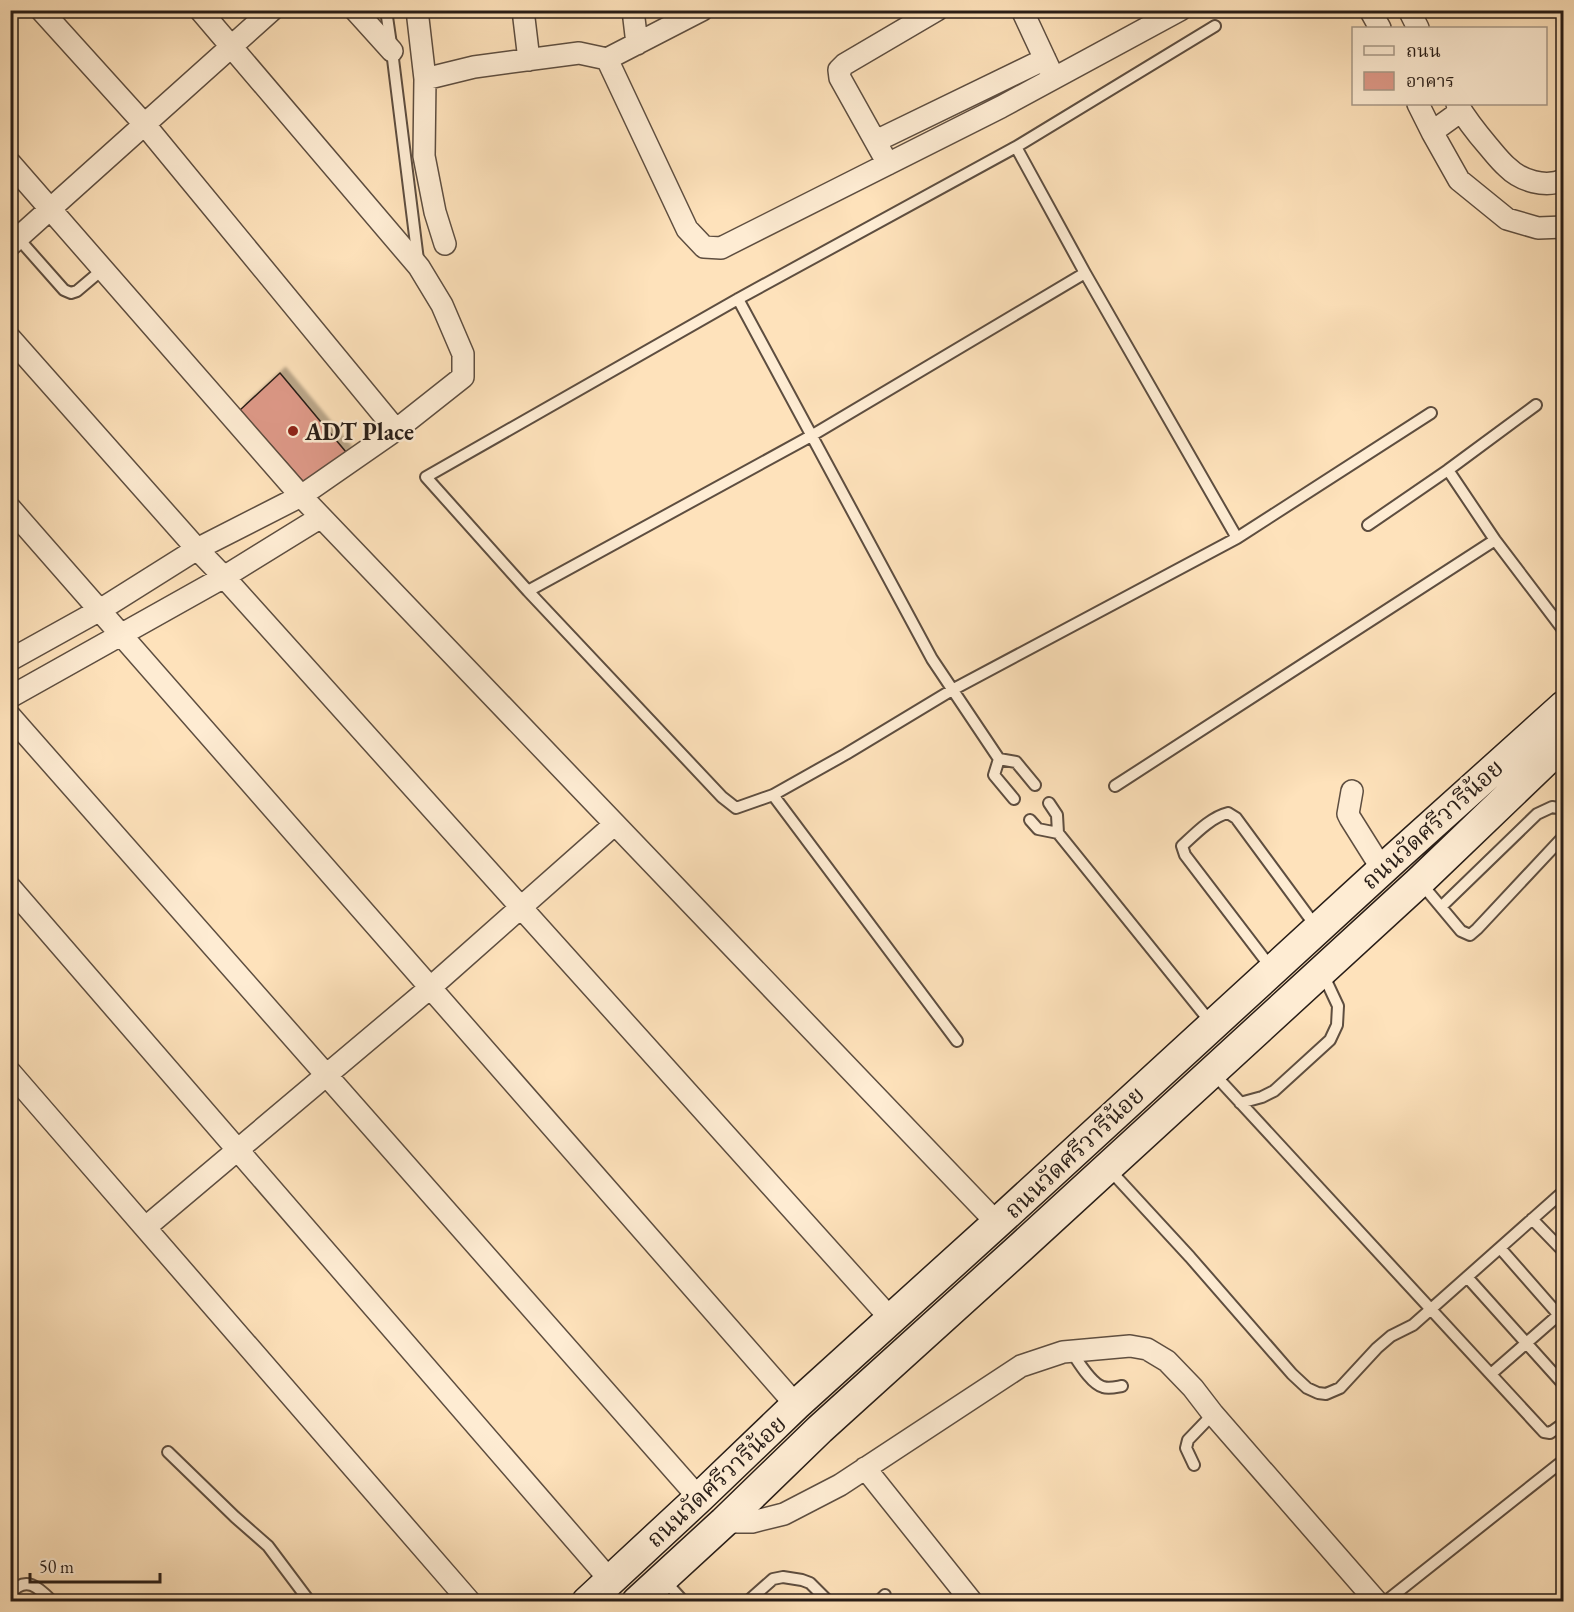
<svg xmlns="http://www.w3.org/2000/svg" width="1574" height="1612" font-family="'EB Garamond','Noto Serif Thai',serif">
<defs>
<filter id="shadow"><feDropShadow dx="5.5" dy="-5.5" stdDeviation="1.5" flood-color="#0004"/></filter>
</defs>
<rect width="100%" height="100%" fill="#fee2bb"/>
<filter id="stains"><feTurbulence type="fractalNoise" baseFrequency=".00333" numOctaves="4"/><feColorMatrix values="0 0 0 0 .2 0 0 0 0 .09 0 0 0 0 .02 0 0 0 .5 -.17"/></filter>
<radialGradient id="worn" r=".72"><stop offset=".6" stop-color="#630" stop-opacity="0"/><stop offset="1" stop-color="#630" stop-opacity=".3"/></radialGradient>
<path fill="#de9988" stroke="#281d17" stroke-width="1.5" filter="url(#shadow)" d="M280 373 346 452 307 486 240 410Z"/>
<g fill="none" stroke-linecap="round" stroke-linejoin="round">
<defs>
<path id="service" d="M386 10 392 51 418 260
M1016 147 1085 273 1237 538 952 690 846 754 773 795 736 808 722 797 528 591 426 477 738 299Z
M1016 147 1215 26
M18 238 64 290 71 293 77 291 103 269
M738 299 932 659 999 759
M1448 470 1495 540 1564 631
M1368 525 1448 470 1536 405
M1237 538 1431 413
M528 591 811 436 1085 273
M1115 786 1495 540
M773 795 957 1041
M1014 799 994 775 999 759 1016 762 1035 785
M1030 820 1038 829 1058 833 1057 815 1049 803
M1058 833 1212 1024
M1420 882 1461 931 1470 935 1477 929 1564 836
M1441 907 1537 814 1552 807 1564 809
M1272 969 1185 855 1182 846C1195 834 1211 817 1228 813L1236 818 1317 928
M1214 1074 1544 1432 1550 1433 1564 1423
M1240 1103 1262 1097 1274 1091 1330 1040 1337 1025 1338 1006 1323 974
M1108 1168 1190 1257 1292 1374 1307 1388 1318 1393 1326 1394 1340 1388 1377 1348 1391 1336 1413 1325 1564 1191
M1532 1219 1564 1252
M1500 1248 1564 1321
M1467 1277 1564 1385
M1071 1351C1078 1361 1091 1384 1103 1387 1109 1389 1116 1387 1122 1386
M1491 1374 1563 1311
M168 1452 235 1517 268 1546 310 1602
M1194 1465 1186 1448 1188 1440 1213 1414
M665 1581 684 1602
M10 1594C26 1574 39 1588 53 1602
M747 1602 773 1579 783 1577 802 1580 810 1583 829 1602
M878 1602 885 1595
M1385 1602 1564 1460"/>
<path id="minor" d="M41 10 145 125 396 430
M355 10 392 51
M417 10 425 79 424 156 435 212 445 244
M523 10 529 60
M633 10 637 44
M1022 10 1050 70
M1370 10 1380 28
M1409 10 1418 28
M607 59 687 229 704 247 721 248 1001 107 1180 10
M425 79 474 67 579 53 607 59 702 10
M1418 104 1432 132 1459 180 1507 219 1538 228 1564 227
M1457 104C1466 119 1476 132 1488 146 1494 153 1500 161 1507 167 1521 181 1545 188 1564 180
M1432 132 1461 111
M876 141 1045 59
M10 163 301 496 997 1223
M888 164 840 78 839 70 845 64 937 10
M10 245 272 10
M10 338 197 549 224 577 891 1319
M10 508 796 1405
M10 660 100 610 197 549 301 496 396 430 463 377V354L442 305 419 267 200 10
M10 697 224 577 321 517
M10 716 699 1498
M1352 791 1348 814 1350 818 1382 869
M10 887 610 1580
M10 1072 470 1602
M146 1227 431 987 615 824
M865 1468 972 1602
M724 1522H752L784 1514 840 1485 1021 1366 1063 1352 1130 1346 1147 1349 1167 1361 1193 1388 1213 1414 1377 1602"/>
<path id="secondary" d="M587 1602 699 1498 796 1405 997 1223 1395 858 1564 706
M637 1602 724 1522 820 1429 1021 1247 1419 882 1564 743"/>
</defs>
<use href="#service" stroke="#5e4e40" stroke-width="14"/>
<use href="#minor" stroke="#5e4e40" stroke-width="24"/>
<use href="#secondary" stroke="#281d17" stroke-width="33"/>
<use href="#service" stroke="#feecd3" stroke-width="10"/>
<use href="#minor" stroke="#feecd3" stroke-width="21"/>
<use href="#secondary" stroke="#feecd3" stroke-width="30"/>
</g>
<circle fill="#8f2418" stroke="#feecd3" stroke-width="2" cx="293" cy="431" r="6"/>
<g text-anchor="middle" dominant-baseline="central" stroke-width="5" stroke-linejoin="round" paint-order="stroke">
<g font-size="24" font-weight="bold" fill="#281d17" stroke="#feecd3" text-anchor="start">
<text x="305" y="431">ADT Place</text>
</g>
<g font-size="24" fill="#281d17" stroke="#feecd3">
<text transform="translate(1432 824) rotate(-42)">ถนนวัดศรีวารีน้อย</text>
<text transform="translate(1074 1152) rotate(-43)">ถนนวัดศรีวารีน้อย</text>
<text transform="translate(716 1481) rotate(-43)">ถนนวัดศรีวารีน้อย</text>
</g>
</g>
<rect width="1574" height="1612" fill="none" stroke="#fee2bb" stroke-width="36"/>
<rect x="12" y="12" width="1550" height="1588" fill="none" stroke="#281d17" stroke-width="3"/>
<rect x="18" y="18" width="1538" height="1576" fill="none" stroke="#281d17" stroke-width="1.5"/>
<rect x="1352" y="27" width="195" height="78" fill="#feecd3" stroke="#a89988" stroke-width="1.5"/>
<rect x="1364" y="46" width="30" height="9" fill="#feecd3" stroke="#a89988" stroke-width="1.5"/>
<text x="1406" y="57" font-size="18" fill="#281d17">ถนน</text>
<rect x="1364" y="72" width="30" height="18" fill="#de9988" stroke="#a89988" stroke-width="1.5"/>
<text x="1406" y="87" font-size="18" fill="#281d17">อาคาร</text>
<path d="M30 1573v9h130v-9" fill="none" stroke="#281d17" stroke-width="3"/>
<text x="39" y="1573" font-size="18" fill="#281d17" stroke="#feecd3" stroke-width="4.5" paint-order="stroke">50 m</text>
<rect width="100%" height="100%" filter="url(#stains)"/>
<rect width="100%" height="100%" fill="url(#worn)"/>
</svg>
